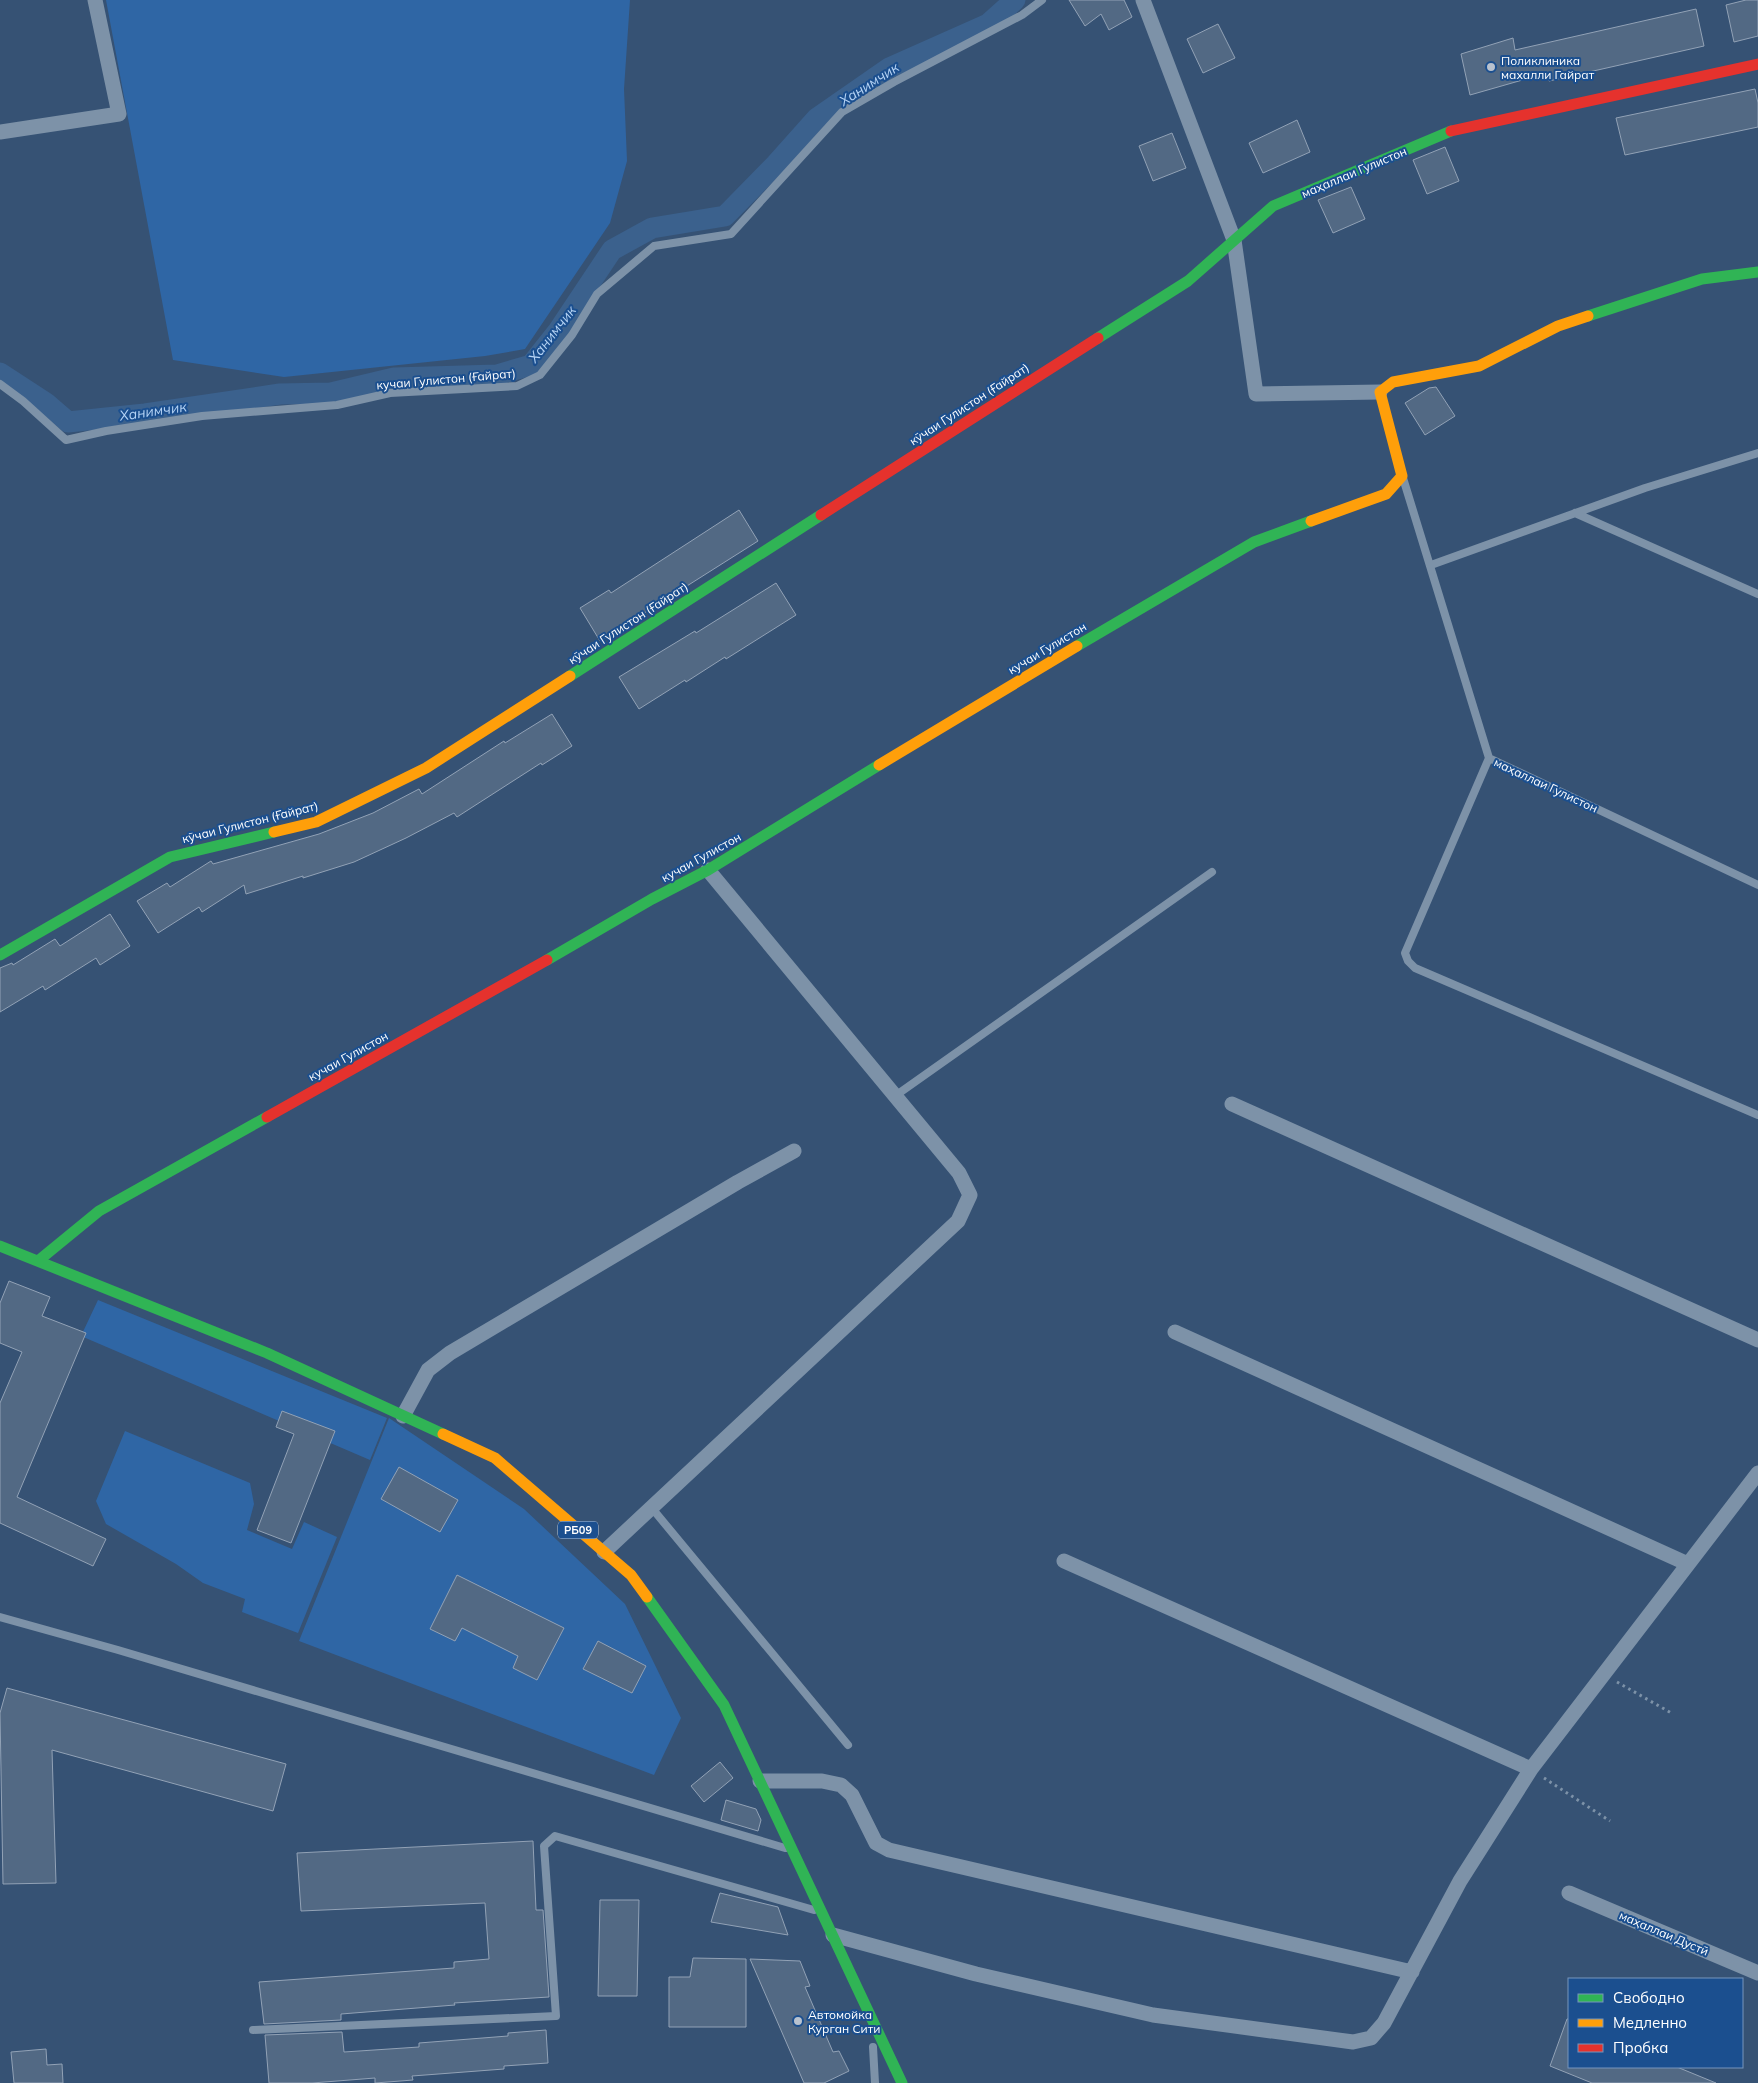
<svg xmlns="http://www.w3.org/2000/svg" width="1758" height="2083" font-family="Mulish,sans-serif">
<rect width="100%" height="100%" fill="#365274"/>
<path fill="#2f66a5" d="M106 0H630L624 89 627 161 610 223 525 349 485 356 284 377 173 360Z
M98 1300 387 1418 370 1460 81 1336Z
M389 1418 524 1509 625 1604 681 1718 654 1775 299 1641Z
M125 1431 250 1483 254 1504 247 1530 292 1549 304 1522 337 1537 298 1633 242 1612 245 1599 203 1583 176 1564 106 1524 96 1501Z"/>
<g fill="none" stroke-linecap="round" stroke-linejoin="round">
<path stroke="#3b618d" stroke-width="21" d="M0 373 46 403 68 422 145 414 280 394 331 393 394 378 497 375 531 365 558 331 612 250 652 228 725 216 776 164 817 118 889 68 988 24 1015 0"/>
</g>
<path fill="#526984" stroke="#92a2b6" d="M1069 0H1124L1132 17 1109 30 1101 14 1085 26Z
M1746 0H1758V36L1734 42 1726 5Z
M1696 9 1704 46 1549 81 1547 73 1470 95 1461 54 1513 38 1515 50Z
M1218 24 1235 58 1203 73 1187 39Z
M1755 89 1758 103V127L1625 155 1616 118Z
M1297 120 1310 152 1263 173 1249 143Z
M1172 133 1186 168 1153 181 1139 146Z
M1445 147 1459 181 1427 194 1413 160Z
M1351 187 1365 219 1333 233 1318 200Z
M1436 387 1455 416 1425 435 1405 403 1429 388Z
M739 510 758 541 600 641 580 608 609 590 611 593Z
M776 583 796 615 726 659 725 657 686 682 685 680 639 709 619 677 695 631 696 633Z
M552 714 572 746 542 765 541 763 457 817 454 813 406 838 354 862 303 878V876L246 894 244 885 202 912 199 907 158 933 137 901 167 883 170 887 211 861 213 864 319 834 373 813 419 789 422 794 504 741 505 743Z
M110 914 130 946 100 965 96 958 45 990 43 986 0 1012V968L12 963 13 965 55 939 60 946Z
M9 1281 50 1297 42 1316 86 1333 17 1497 106 1539 93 1566 0 1523V1403L22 1352 0 1343V1303Z
M282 1411 335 1431 291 1543 257 1530 294 1434 276 1427Z
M399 1467 458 1500 440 1532 381 1499Z
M457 1575 564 1628 537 1680 513 1668 518 1656 462 1628 455 1641 430 1629Z
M598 1641 646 1666 632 1693 583 1669Z
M7 1688 286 1764 273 1811 52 1750 56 1883 3 1884 0 1713Z
M720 1762 733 1778 704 1802 691 1786Z
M726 1800 756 1809 761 1820 758 1831 721 1820Z
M533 1841 536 1910H543L549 1997 454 2003 455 2005 341 2014V2020L264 2024 259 1982 454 1968V1962L489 1959 485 1903 301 1911 297 1853Z
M720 1893 778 1907 788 1935 711 1922Z
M600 1900H639L637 1996H598Z
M693 1958 746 1959V2027H669V1977H690Z
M750 1959 800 1961 810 1986 805 1987 833 2052 839 2051 849 2071 824 2083H804Z
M1567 2019H1569V2067H1677L1716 2083H1592L1550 2066Z
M546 2030 548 2063 504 2066V2069L412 2076 413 2080 375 2083V2078L312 2083H269L265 2035 342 2032 344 2052 419 2047V2043L508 2036V2033Z
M46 2049 47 2065 62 2064 63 2083H14L11 2052Z"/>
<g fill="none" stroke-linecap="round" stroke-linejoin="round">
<path stroke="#7d92a8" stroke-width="3" stroke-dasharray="2.5 4" stroke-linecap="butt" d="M1617 1682 1673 1714
M1544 1778 1610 1821"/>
<path stroke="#7d92a8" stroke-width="8" d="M0 384 23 401 66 440 106 431 202 416 337 405 390 393 517 386 540 375 572 335 597 294 654 246 731 234 842 112 894 82 1022 15 1042 0
M1403 478 1489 758 1758 885
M1575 513 1758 594
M1431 565 1645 488 1758 453
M1489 758 1405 953 1408 961 1415 968 1758 1115
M895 1096 1212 872
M651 1507 848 1745
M0 1617 118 1650 785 1848
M253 2030 556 2016 544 1846 555 1836 814 1910
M873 2047 875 2083"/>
<path stroke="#7d92a8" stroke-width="15" d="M1143 0 1234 240 1256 394 1380 392
M0 132 119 114 95 0
M1232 1104 1758 1340
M1175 1332 1688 1564
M403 1416 428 1370 450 1353 738 1182 794 1151
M604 1552 958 1221 970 1195 959 1173 708 870
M1064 1561 1531 1769
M760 1781H822L841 1785 852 1795 876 1843 889 1850 1412 1972
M1569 1893 1758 1973
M833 1935 976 1974 1153 2015 1353 2042 1371 2038 1384 2023 1460 1881 1531 1769 1758 1473"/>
<path stroke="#30b455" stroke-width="11" d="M1588 316 1702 279 1758 272
M1098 338 1188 281 1273 206 1451 131
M1077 646 1254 542 1311 521
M570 676 821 515
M0 955 170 857 274 832
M547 960 652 899 708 870 879 765
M0 1246 267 1353 443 1434
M38 1261 99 1211 267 1117
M647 1597 724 1705 902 2083"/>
<path stroke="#ff9f0a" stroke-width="11" d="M1311 521 1386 494 1402 476 1380 392 1393 382 1479 366 1558 326 1588 316
M879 765 1077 646
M274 832 316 822 426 768 570 676
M443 1434 495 1458 631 1575 647 1597"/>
<path stroke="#e5322d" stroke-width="11" d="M1451 131 1758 64
M821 515 1098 338
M267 1117 547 960"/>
</g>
<g fill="#b9c2ce" stroke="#1b4f8f" stroke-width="2">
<circle cx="1491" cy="67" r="5"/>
<circle cx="798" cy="2021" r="5"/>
</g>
<g text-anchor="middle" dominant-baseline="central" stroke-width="4" stroke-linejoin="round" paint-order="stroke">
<rect fill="#1b4f8f" stroke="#bbcadd" stroke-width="1" x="558" y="1521.5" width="40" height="17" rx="4"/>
<g font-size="11" font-weight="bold" fill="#fff">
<text x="578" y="1530">РБ09</text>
</g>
<g font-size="12" fill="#fff" stroke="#1b4f8f" text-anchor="start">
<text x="1501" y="60">Поликлиника<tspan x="1501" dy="14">махалли Гайрат</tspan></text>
<text x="808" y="2014">Автомойка<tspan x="808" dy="14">Курган Сити</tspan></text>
</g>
<g font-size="12" fill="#fff" stroke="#1b4f8f">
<text transform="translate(1354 172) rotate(-23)">маҳаллаи Гулистон</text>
<text transform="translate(446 379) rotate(-5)">кучаи Гулистон (Ғайрат)</text>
<text transform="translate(969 404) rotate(-33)">кӯчаи Гулистон (Ғайрат)</text>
<text transform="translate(628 623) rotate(-33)">кӯчаи Гулистон (Ғайрат)</text>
<text transform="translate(1047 648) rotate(-31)">кучаи Гулистон</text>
<text transform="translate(1546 785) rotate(25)">маҳаллаи Гулистон</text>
<text transform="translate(250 822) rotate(-14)">кӯчаи Гулистон (Ғайрат)</text>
<text transform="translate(701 857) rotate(-29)">кучаи Гулистон</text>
<text transform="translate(348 1056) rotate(-29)">кучаи Гулистон</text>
<text transform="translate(1664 1933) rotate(23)">маҳаллаи Дустӣ</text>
</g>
<g font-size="14" font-style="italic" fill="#b5d3f5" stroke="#1b4f8f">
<text transform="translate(869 84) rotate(-33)">Ханимчик</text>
<text transform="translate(552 334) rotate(-52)">Ханимчик</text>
<text transform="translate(153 411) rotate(-8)">Ханимчик</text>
</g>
</g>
<rect x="1568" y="1978" width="175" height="90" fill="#1b4f8f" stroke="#7695bc"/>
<rect x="1578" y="1994" width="25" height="8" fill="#30b455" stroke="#7695bc"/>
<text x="1613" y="2003" font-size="15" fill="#ffffff">Свободно</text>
<rect x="1578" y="2019" width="25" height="8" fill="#ff9f0a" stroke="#7695bc"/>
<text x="1613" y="2028" font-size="15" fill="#ffffff">Медленно</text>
<rect x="1578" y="2044" width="25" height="8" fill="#e5322d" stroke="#7695bc"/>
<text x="1613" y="2053" font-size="15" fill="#ffffff">Пробка</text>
</svg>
